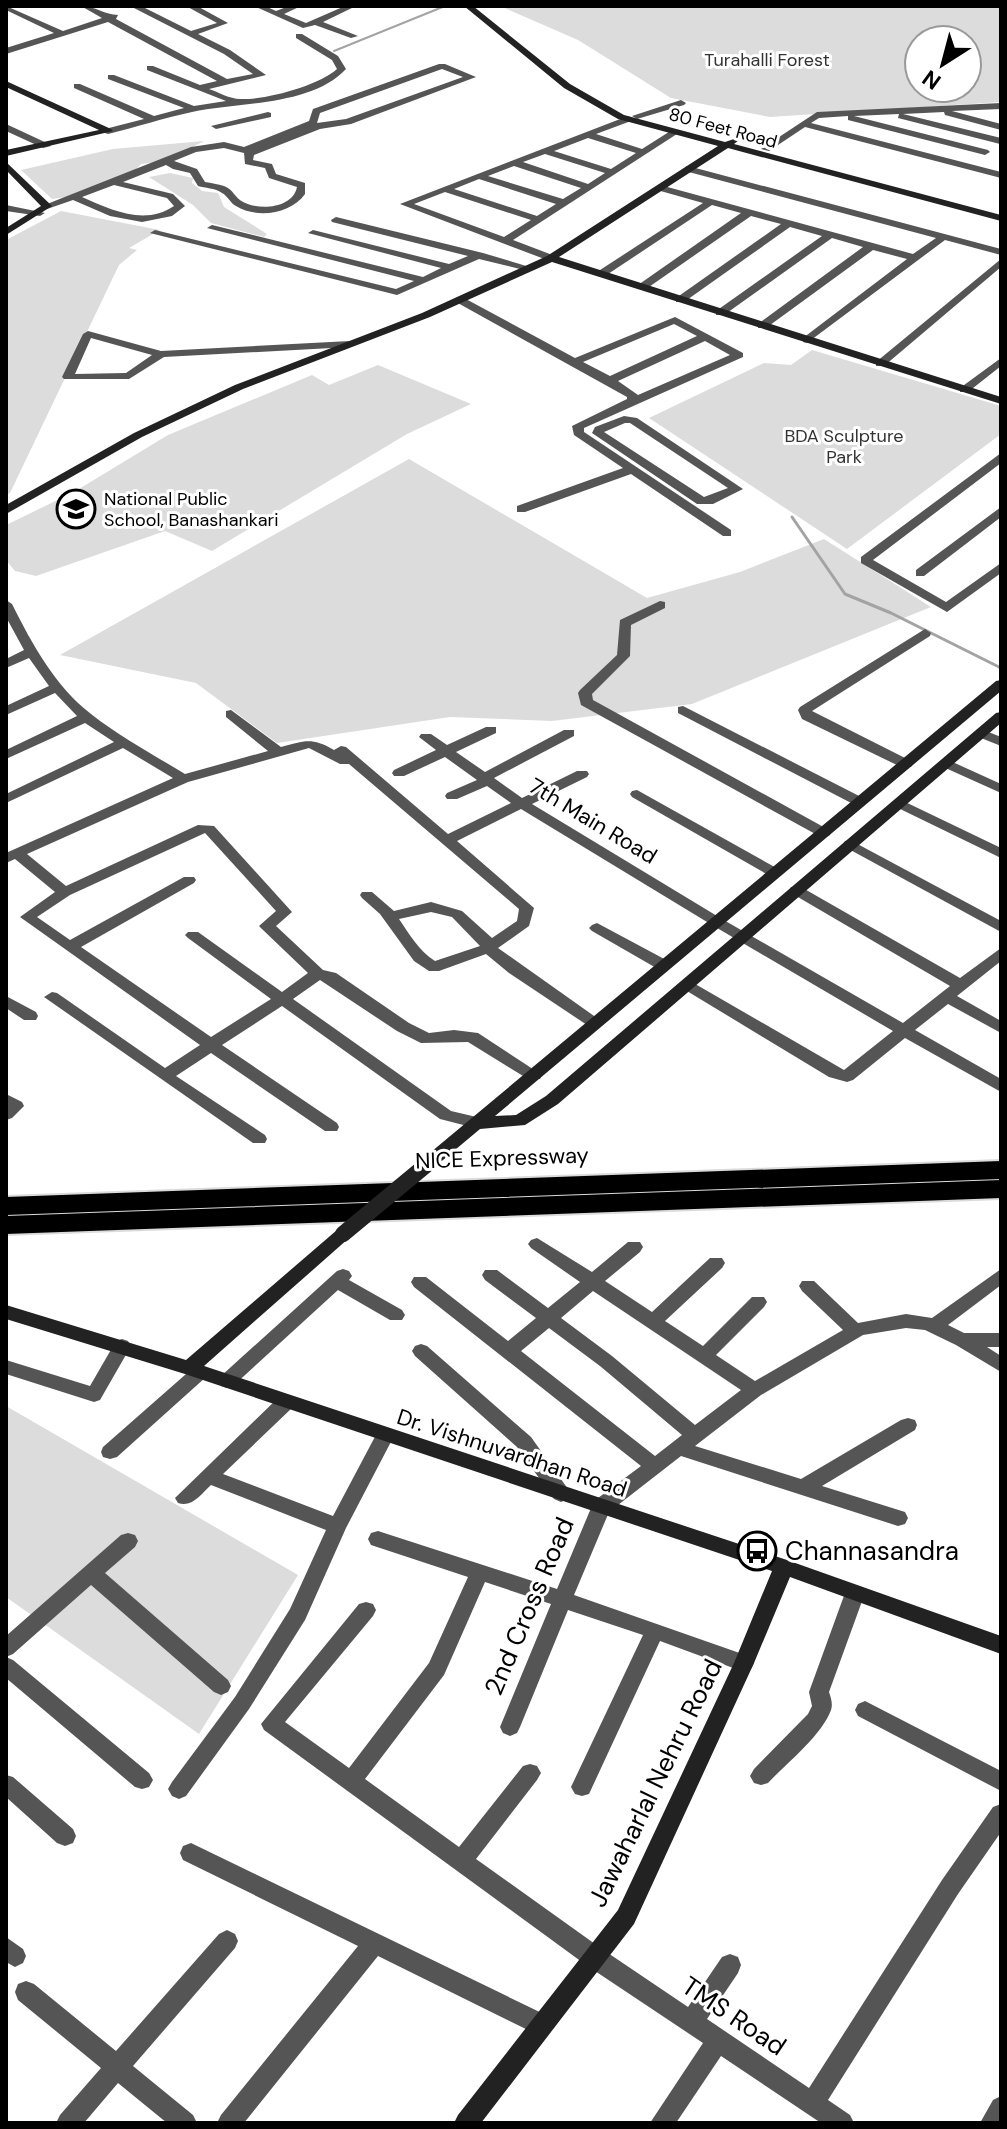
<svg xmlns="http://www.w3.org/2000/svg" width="1007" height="2129" font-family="'DM Sans',sans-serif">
<rect width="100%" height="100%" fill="#fff"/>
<path fill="#dcdcdc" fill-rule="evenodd" d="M500 6H1001V102L770 117 671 98 578 40ZM919 40H967V88H919Z
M204 141 166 161 141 164 134 171 74 196 52 199 21 170 113 149Z
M170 173 193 178 192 183 202 191 218 193 224 207 267 234 264 237 211 223 193 205 149 177Z
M61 211 160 230 129 248 137 250 119 265 10 493 6 495V240Z
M812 350 1001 406V434L847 549 649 418 764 363 791 365Z
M378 365 471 404 407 434 212 551 165 531 36 576 15 571 6 560V525L74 492 168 435 312 375 329 385Z
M409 459 647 598 740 572 824 539 931 607 692 704 552 721 450 717 277 743 196 683 60 655Z
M6 1406 298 1575 199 1734 6 1597Z"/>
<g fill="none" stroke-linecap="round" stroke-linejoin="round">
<path stroke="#a3a3a3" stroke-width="2" d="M334 51 445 6"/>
<path stroke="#a3a3a3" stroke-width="3" d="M792 517 845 594 891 613 1001 668"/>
<defs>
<path id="highway" d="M1001 1161V1179L6 1215V1197Z
M1001 1180V1198L6 1234V1216Z"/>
</defs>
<use href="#highway" stroke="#dbdbdb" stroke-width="4"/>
<path fill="#555" fill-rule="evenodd" d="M6 6 63 31 102 18 81 6C95 6 105 15 118 15L116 19 227 79 253 74 224 54 130 6H141L191 31 217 23 186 6H197L228 23 198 34 230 50 266 75 209 89C218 92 230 99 240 99 266 100 318 86 337 69L332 60 296 38V34H302L338 56 346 69C312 106 239 102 192 112 163 118 137 127 108 134L105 133V129L144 119 74 88V84H80L154 116 184 108 108 79V75H114L194 106 226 101 147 70V66H153L200 85 217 81 108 22 6 54V48L54 33 6 10Z
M254 6H265L276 11 289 6H301L284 14 306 23 345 6H356L323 22 358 36 351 38 315 25 303 28Z
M439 64H445L476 77 351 124 320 129 254 155 253 160 272 164 276 174 305 183V194C291 214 257 219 236 206 230 203 228 196 222 193 215 188 205 188 198 186L190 173 173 169 166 165 123 182 173 194 185 206 172 216 142 222 110 216 73 200 47 209 42 206 191 147 224 142 244 147 309 121 313 109ZM442 69 463 77 346 119 317 123 320 113ZM224 148 244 153 245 164 265 168 269 178 297 187C293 208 260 211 243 202 235 198 233 189 224 186 218 184 211 183 205 182L197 169 174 161 196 152ZM114 185 167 198 174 206C145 226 111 210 82 197Z
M681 100 686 103 684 105 637 119 632 116Z
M1001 103V109L952 111 1001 124V130L945 115 944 112 903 114 1001 138 1000 144 898 118 899 114 854 116 988 150 990 152 985 155 848 120V116L819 118 811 123 1001 172V178L805 127 769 151 761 149 817 112Z
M268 112 271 113V117L216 129 211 126Z
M628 116 633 119 631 121 596 134 642 149 672 130 680 132 513 240 555 256V260H547L400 204ZM588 138 636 153 611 169 554 151ZM545 154 605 173 588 184 523 162ZM514 166 581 188 563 199 488 176ZM479 179 556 204 537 216 454 189ZM445 192 531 220 504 237 414 204Z
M6 124 49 144 51 146 43 148 6 131Z
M688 166 1001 249V255L945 240 807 343 803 342V338L907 259 873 250 766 328H758V324L863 247 832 238 724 315H716V311L822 236 790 227 684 302H676V298L781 224 751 216 646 289H638V285L741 213 712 205 605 276H597V272L703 203 657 190 655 188 660 185 913 254 936 238 685 171V167Z
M6 205 45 213 40 216 6 211Z
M336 217 483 253 533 268 528 271 479 259 397 295 150 233 155 230 396 289 414 281 207 228 212 225 423 277 441 268 308 233 313 230 449 264 468 256 332 222 331 220Z
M1001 259V267L884 366H876V362Z
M456 298H464L575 358 675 317 743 353V357L584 428V432L731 530V536H723L631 474 525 512H517V506L623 468 574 435 572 426 627 399V397L456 302ZM674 324 697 336 610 376 583 362ZM705 341 730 355 638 395 618 381Z
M88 331 161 351 350 341 355 344 350 347 164 357 129 379H64L62 377 83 334ZM91 338 152 355 126 373 75 374Z
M1001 358V366L968 392H960V388Z
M624 416 637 418 743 489 713 504H697L592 433 595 427ZM625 423H630L728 488 704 497 604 432Z
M1001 453V463L873 560 946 602 1001 563V573L947 612 861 563V557Z
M1001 507V517L924 576H916V570Z
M6 600 12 604C32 644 55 686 91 714 120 737 154 755 185 774L268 751 226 717V711L231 710 281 747C305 741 311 737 334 750L341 746 346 747 448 834 511 803 487 786 457 799H447L445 796 447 793 477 780 445 757 404 776H394L392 773 394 770 436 750 419 737 421 734H431L447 745 486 727H496V733L456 752 485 772 564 730H574V736L494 778 522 798 577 771H587L589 774 587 777 532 804 722 919 903 1023 950 986 791 893 789 890 791 887H801L960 978 1001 948V961L957 996 1001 1021V1033L948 1004 915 1030 1001 1079V1092L905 1038 853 1080 847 1082 829 1077 677 985 685 980 690 981 844 1070 893 1031 712 925 521 809 457 841 534 908 529 926 498 948 604 1023 596 1028 590 1027 509 973 486 954 439 971H429L414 961 380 914 362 898 360 895 362 892H372L394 911 431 902 462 911 492 938 517 921 519 909 349 764H340L309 748 188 782 27 854 66 886 198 825 214 826 292 912 276 926 323 970 336 973 409 1023 429 1033 454 1030 478 1033 542 1075 540 1079H528L468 1042 421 1043 397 1031 320 980 293 999 451 1111 485 1119 487 1123 479 1129 440 1119 282 1006 222 1045 337 1123 339 1127 337 1131H325L211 1053 176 1076 265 1135 267 1139 265 1143H253L44 997 52 992 57 993 165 1068 200 1045 20 917 55 892 15 859 6 863V853L173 778 123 748 6 803V794L114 742 85 723 6 759V750L77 716 55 693 6 715V706L49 686 29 658 6 668V659L24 650 6 617ZM205 833 276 911 259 926 262 929 308 973 282 992 198 932H188L185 935 188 938 271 999 211 1037 81 947 194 883 196 880 194 877H184L70 940 37 917 70 895ZM431 912 452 917 480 946 435 961C419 951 410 935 399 919Z
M660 601 665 602V608L631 625 630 656 592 694 593 700 829 830 831 833 829 836H819L581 705 578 693 580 690 617 655 620 620Z
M925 629 931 633 930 636 812 711 911 761 913 764 911 767H901L802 719 798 710 800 707Z
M683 706 865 799 867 802 860 806 855 805 678 713V707Z
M981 729 1001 737V746L976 736V730Z
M946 759 1001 784V793L941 766 939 763Z
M637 790 780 870 782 873 775 878 770 876 632 797 630 794 632 791Z
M899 799 1001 848V858L894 806 892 803Z
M850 840 1001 921V932L845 847 843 844 845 841Z
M597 923 668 961 671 965 663 970 658 969 592 931 589 928 592 925Z
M6 996 36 1012 38 1016 36 1020H24L6 1008Z
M6 1094 22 1102 24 1106 12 1118 6 1120Z
M537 1238 592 1272 628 1242H640L643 1247 640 1252 605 1281 652 1312 710 1258H722L725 1263 722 1268 665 1321 703 1346 752 1297H764L767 1302 764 1307 716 1355 755 1381 843 1330 802 1291 799 1286 802 1281H814L858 1323 906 1314 932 1318 1001 1269V1285L948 1325 964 1333H1001V1347H987L1001 1356V1372L956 1345 925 1330 906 1328 863 1335 761 1395 695 1446 801 1479 901 1420 908 1418 915 1420 917 1425 915 1430 822 1486 905 1512 908 1518 905 1524 898 1526 681 1456 609 1512 574 1595 751 1657 754 1663 751 1669 744 1672 660 1641 589 1794 582 1796 575 1794 571 1787 643 1635 568 1610 520 1727 517 1733 510 1736 503 1733 500 1727 551 1604 485 1582 444 1675 365 1779 459 1847 523 1766 530 1764 537 1766 541 1773 537 1780 476 1859 602 1949 688 2007 722 1957 730 1954 738 1957 741 1965 738 1973 707 2019 809 2088 942 1880 993 1807 1001 1804V1832L958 1894 828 2100 850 2115 854 2123H821L721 2056 676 2123H650L703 2043 586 1965 264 1730 261 1724 359 1604 366 1602 373 1604 376 1610 373 1616 285 1722 349 1768 429 1663 468 1577 371 1545 368 1539 371 1533 378 1531 557 1589 594 1501 641 1466 414 1287 411 1282 414 1277H426L508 1341 536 1318 485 1280 482 1275 485 1270H497L548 1308 580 1282 531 1248 528 1244 531 1240ZM593 1291 741 1390 695 1425 612 1356 561 1318ZM549 1328 600 1366 682 1435 655 1456 521 1351Z
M343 1269 349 1271 352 1276 349 1280 402 1310 405 1315 402 1320H390L338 1290 233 1386 227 1388 221 1386 218 1381 221 1376 337 1271Z
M122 1339 128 1341 131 1346 100 1400 94 1402 6 1374V1360L90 1386 116 1341Z
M421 1344 427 1346 531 1437 568 1489 571 1494 568 1499 561 1502 554 1499 517 1447 415 1356 412 1351 415 1346Z
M200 1365 206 1367 209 1372 206 1377 117 1457 110 1459 103 1457 101 1452 103 1447 194 1367Z
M286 1395 293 1397 295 1402 293 1407 223 1474 333 1516 378 1431 385 1429 392 1431 394 1436 346 1528 305 1620 249 1709 186 1796 179 1799 172 1796 168 1789 172 1782 235 1697 290 1609 326 1530 211 1485C201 1494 192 1508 178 1503L175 1498 279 1397Z
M128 1533 135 1535 138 1541 135 1547 105 1573 228 1680 231 1686 228 1692 221 1695 214 1692 91 1585 13 1654 6 1657V1636L121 1535Z
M855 1585 862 1587 865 1593 829 1692C831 1698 833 1704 831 1710 822 1735 787 1763 768 1783L761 1785 754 1783 750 1776 754 1769 808 1714 812 1706 809 1692 845 1593 848 1587Z
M6 1657 13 1660 149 1773 153 1780 149 1787 142 1789 135 1787 6 1678Z
M865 1701 1001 1771V1791L858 1716 855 1710 858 1704Z
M6 1775 13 1777 73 1829 76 1836 73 1843 65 1846 57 1843 6 1797Z
M191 1843 550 2017 553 2025 550 2033 542 2036 534 2033 378 1956 244 2123H217L221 2115 358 1946 183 1860 180 1853 183 1846Z
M227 1930 235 1934 238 1941 235 1948 133 2066 193 2115 197 2123H167L118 2083 84 2123H56L60 2115 101 2068 18 2000 15 1992 18 1984 26 1981 34 1984 116 2051 219 1934Z
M6 1937 23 1949 26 1956 23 1963 15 1967 6 1962Z
M1001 2096V2123H980L993 2100Z"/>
<path fill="#222" fill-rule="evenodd" d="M464 6H473L570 84 624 115 725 142 737 138 739 140 734 144 1001 215V221L728 148 559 257 1001 397V404L552 262 430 317 243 389 142 437 6 514V505L134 433 235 385 422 313 547 256 718 146 618 119 564 88Z
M6 81 111 129 113 131 6 156V150L99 130 6 87Z
M6 162 52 206 6 235V228L41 206 6 170Z
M1001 680V691L495 1116 516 1115 546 1096 996 713 1001 712V723L558 1104 525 1125 480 1129 437 1165H425L423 1161 425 1157 996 681Z
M343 1228 349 1230 352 1234 349 1238 204 1366 784 1559 1001 1636V1654L790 1577 754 1663 634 1924 481 2123H454L458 2115 618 1910 734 1663 772 1571 185 1374 6 1319V1305L186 1360 337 1230Z"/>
<use href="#highway" fill="#000" fill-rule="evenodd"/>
<path stroke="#222" stroke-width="16" d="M343 1234 431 1161"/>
</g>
<defs>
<symbol id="school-ring" viewBox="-11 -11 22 22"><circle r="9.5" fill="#fff" stroke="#000" stroke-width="1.5"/><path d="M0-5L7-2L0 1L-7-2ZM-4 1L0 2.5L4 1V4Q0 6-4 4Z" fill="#000"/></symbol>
<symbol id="bus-ring" viewBox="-11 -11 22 22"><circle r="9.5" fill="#fff" stroke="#000" stroke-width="1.5"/><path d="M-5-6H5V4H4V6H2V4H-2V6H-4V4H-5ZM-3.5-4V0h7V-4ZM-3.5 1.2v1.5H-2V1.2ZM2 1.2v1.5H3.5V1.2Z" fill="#000"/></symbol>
</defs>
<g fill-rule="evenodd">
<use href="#school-ring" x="54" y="487" width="44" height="44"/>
<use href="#bus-ring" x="735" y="1529" width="44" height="44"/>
</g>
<g text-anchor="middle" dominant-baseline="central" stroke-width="6" stroke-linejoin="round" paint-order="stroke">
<g font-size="18" fill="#333" stroke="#fff">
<text x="767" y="60">Turahalli Forest</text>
<text x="844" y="436">BDA Sculpture<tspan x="844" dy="21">Park</tspan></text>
</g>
<g font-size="18" fill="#000" stroke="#fff">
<text transform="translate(723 128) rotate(15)">80 Feet Road</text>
</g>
<g font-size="18" fill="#000" stroke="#fff" text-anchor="start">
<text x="104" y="499">National Public<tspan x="104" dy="21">School, Banashankari</tspan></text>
</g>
<g font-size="22" fill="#000" stroke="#fff">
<text transform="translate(593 821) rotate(31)">7th Main Road</text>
<text transform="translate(502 1158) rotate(-2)">NICE Expressway</text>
<text transform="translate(512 1453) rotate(18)">Dr. Vishnuvardhan Road</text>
</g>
<g font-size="26" fill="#000" stroke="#fff" text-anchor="start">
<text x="785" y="1551">Channasandra</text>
</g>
<g font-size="26" fill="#000" stroke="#fff">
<text transform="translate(529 1606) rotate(-67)">2nd Cross Road</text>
<text transform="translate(655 1783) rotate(-64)">Jawaharlal Nehru Road</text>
<text transform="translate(734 2016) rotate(34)">TMS Road</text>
</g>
</g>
<rect width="1007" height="2129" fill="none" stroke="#000000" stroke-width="16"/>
<g transform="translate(943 64) rotate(216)"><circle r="38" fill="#ffffff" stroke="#999999" stroke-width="2"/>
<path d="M0-6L14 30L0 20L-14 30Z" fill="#000000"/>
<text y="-12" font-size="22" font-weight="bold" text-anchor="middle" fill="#000000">N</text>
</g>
</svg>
